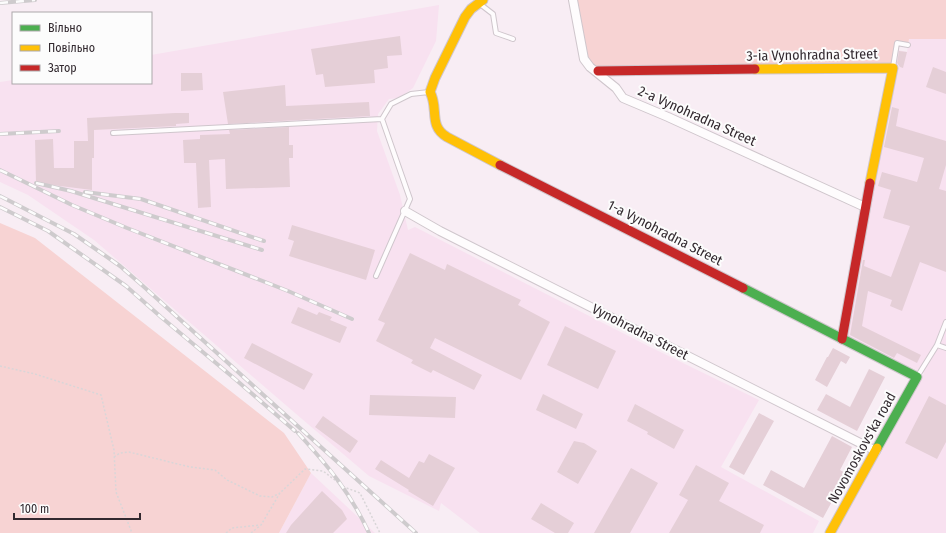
<svg xmlns="http://www.w3.org/2000/svg" width="946" height="533" font-family="'Fira Sans Condensed',sans-serif">
<rect width="100%" height="100%" fill="#f8edf4"/>
<path fill="#f8e1f0" d="M439 5 436 41 413 88 399 98 389 99 378 114 377 131 400 195 408 230 415 227 648 346 759 400 721 467 819 521 813 533H480L441 503 439 511 369 476 302 419 94 240 28 195 0 182V82L13 80V83H151V55Z
M909 39H946V533H836L924 373 894 360 849 337 846 333 898 50 907 52Z
M311 473 375 533H279Z"/>
<path fill="#f7d3d3" d="M573 0H946V39H909L908 45 898 43 893 68 598 71 582 59Z
M0 223 35 238 284 433 311 473 279 533H0Z"/>
<path fill="#e5cfd7" d="M400 36 402 55 387 56 388 68 374 70 375 83 325 87 323 74 316 75 311 49Z
M899 51 907 52 903 68 900 67 897 63Z
M933 67 946 72V94L926 87Z
M181 73H202L203 90 181 91Z
M285 85 286 106 369 102 370 116 228 124 223 92Z
M892 107 899 109 896 126 946 141V165L939 189 946 191V272L920 262 902 311 890 306 892 300 868 291 862 326 921 355 917 363 897 353 894 358 850 335 863 260H865L864 266 891 277 910 226 883 218 891 190 878 186 882 172 917 182 924 158 884 147Z
M175 113H189V123L176 124V126L94 130V158H92V190L36 183 35 140 53 139 54 168H74V141H88L87 118Z
M289 127V145H293V158H289L290 187 226 189 225 159 209 160 211 207 198 208 196 163H184L183 140 200 139V135L230 134 229 130Z
M292 225 375 250 366 280 289 256 294 241 288 239Z
M410 253 445 270 447 264 521 300 518 305 550 322 521 380 435 338 430 348 482 375 474 390 433 370 431 373 411 363 413 360 376 341 385 323 378 320Z
M298 307 317 315 319 312 332 317 330 320 347 327 340 343 291 323Z
M565 326 616 351 598 389 547 365Z
M252 343 313 374 304 390 244 358Z
M833 348 850 357 846 364 841 361 827 387 815 380 827 357H828Z
M869 369 885 377 857 431 817 410 826 394 850 407Z
M543 394 583 414 576 429 536 410Z
M370 395 456 397 455 418 369 415Z
M929 396 946 405V442L937 459 905 443Z
M635 404 684 430 674 449 647 434 648 432 627 421Z
M759 413 774 421 744 475 729 467Z
M323 416 358 441 350 453 315 427Z
M832 436 852 447 840 470 847 474 823 518 763 485 771 470 804 488Z
M574 441 584 443 597 451 578 484 557 472Z
M429 454 455 468 433 506 408 491 409 490 375 469 381 460 409 478 419 461 424 463Z
M696 465 729 483 719 501 764 525 760 533H669L688 500 679 495Z
M631 468 658 483 630 533H594Z
M322 491 342 510 347 519 333 533H286L291 525Z
M541 503 574 523 568 533H555L531 519Z"/>
<g fill="none" stroke-linecap="round" stroke-linejoin="round">
<defs>
<path id="lane" d="M480 4 493 14 496 33 513 39
M893 67 897 43 908 45
M113 133 382 119
M376 276 410 199 382 119 391 104 411 94 429 92
M937 345 946 322
M917 377 937 345 946 348"/>
<path id="street" d="M573 0 584 59 590 67 616 88 623 98 668 117 865 207
M405 211 440 231 876 451"/>
<path id="fast" d="M743 288 917 377 877 448"/>
<path id="slow" d="M483 0 471 9 465 17 435 78 430 92C439 108 428 126 447 137L500 165
M755 69 893 68 870 183
M830 533 877 448"/>
<path id="jam" d="M598 71 755 69
M500 165 743 288
M842 339 870 183"/>
</defs>
<use href="#lane" stroke="#cfc6cc" stroke-width="6"/>
<use href="#street" stroke="#cfc6cc" stroke-width="10"/>
<use href="#fast" stroke="#cfc6cc" stroke-width="11"/>
<use href="#slow" stroke="#cfc6cc" stroke-width="11"/>
<use href="#jam" stroke="#cfc6cc" stroke-width="11"/>
<path stroke="#d9d6d8" stroke-width="1.5" stroke-dasharray="2 2" stroke-linecap="butt" d="M0 366 35 374 101 395 114 450 116 492 132 533
M114 457 120 453 129 452 190 467 215 470 227 480 260 496 272 497 280 493
M226 533 232 528 260 525
M251 533 261 525 280 493 305 469 323 471 344 487 360 493 380 533"/>
<use href="#lane" stroke="#fefcfd" stroke-width="4"/>
<use href="#street" stroke="#fefcfd" stroke-width="8"/>
<use href="#fast" stroke="#4caf50" stroke-width="9"/>
<use href="#slow" stroke="#ffc107" stroke-width="9"/>
<use href="#jam" stroke="#c62828" stroke-width="9"/>
<defs>
<path id="rail" d="M0 3 35 0
M0 134 59 131
M0 170 72 205 127 228 288 291 352 319
M36 183 71 191 262 250
M85 192 141 199 264 241
M0 196 74 234 120 266 143 286 416 533
M0 207 48 231 126 286 161 317 235 379 295 431
M298 433C328 466 350 492 369 533"/>
</defs>
<use href="#rail" stroke="#cecbcd" stroke-width="4"/>
<use href="#rail" stroke="#fcfcfc" stroke-width="2.5" stroke-dasharray="8" stroke-linecap="butt"/>
</g>
<g text-anchor="middle" dominant-baseline="central" stroke-width="4" stroke-linejoin="round" paint-order="stroke">
<g font-size="14" fill="#32292f" stroke="#fcfcfc">
<text transform="translate(812 55) rotate(-1)">3-ia Vynohradna Street</text>
<text transform="translate(697 116) rotate(24)">2-a Vynohradna Street</text>
<text transform="translate(665 233) rotate(27)">1-a Vynohradna Street</text>
<text transform="translate(640 332) rotate(27)">Vynohradna Street</text>
<text transform="translate(862 448) rotate(-61)">Novomoskovs'ka road</text>
</g>
</g>
<rect x="12" y="12" width="140" height="72" fill="#fcfcfc" stroke="#aba8aa"/>
<rect x="20" y="25" width="20" height="6" fill="#4caf50" stroke="#aba8aa"/>
<text x="48" y="32" font-size="12" fill="#32292f">Вільно</text>
<rect x="20" y="45" width="20" height="6" fill="#ffc107" stroke="#aba8aa"/>
<text x="48" y="52" font-size="12" fill="#32292f">Повільно</text>
<rect x="20" y="65" width="20" height="6" fill="#c62828" stroke="#aba8aa"/>
<text x="48" y="72" font-size="12" fill="#32292f">Затор</text>
<path d="M14 513v6h126v-6" fill="none" stroke="#32292f" stroke-width="2"/>
<text x="20" y="513" font-size="12" fill="#32292f" stroke="#fcfcfc" stroke-width="3" paint-order="stroke">100 m</text>
</svg>
